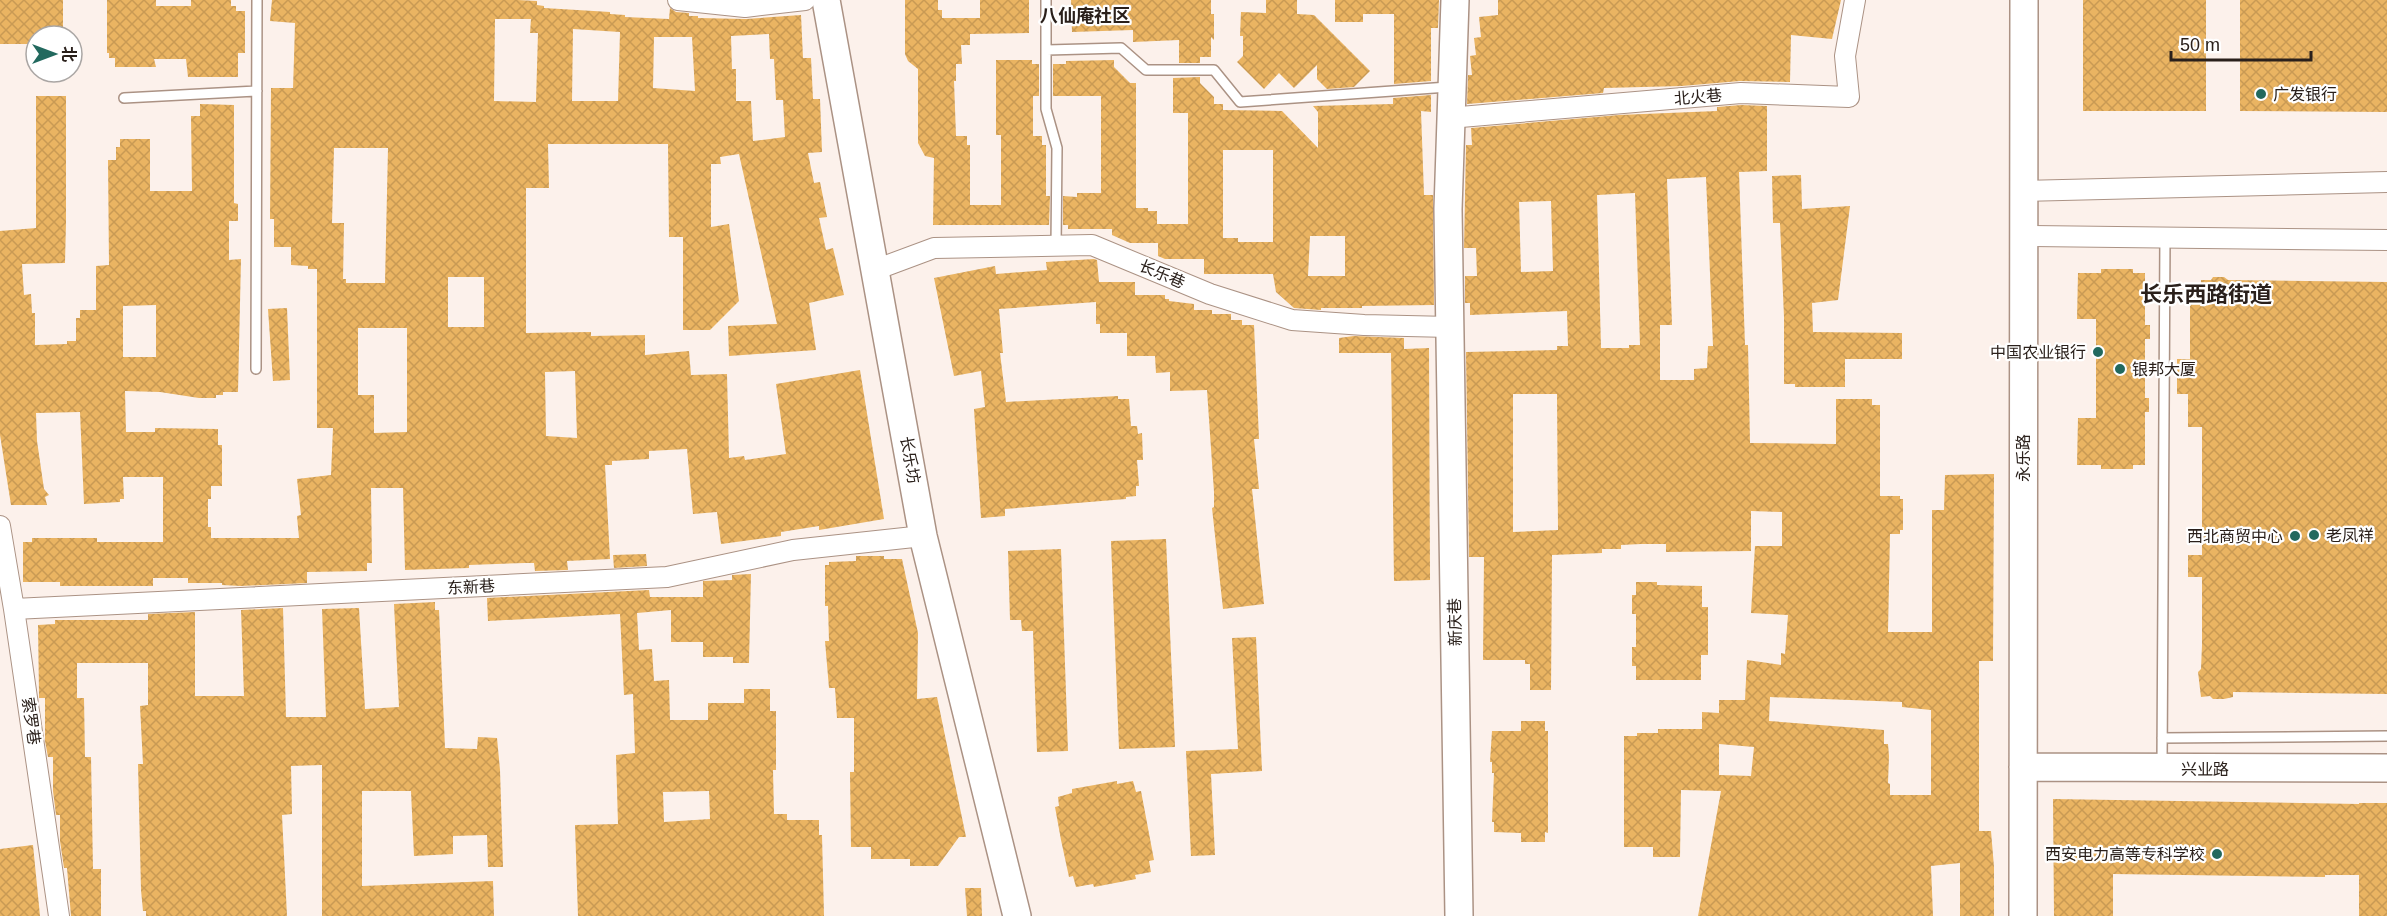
<svg xmlns="http://www.w3.org/2000/svg" width="2387" height="916" font-family="Arial,'Noto Sans SC',sans-serif">
<defs>
<pattern id="building-cross-hatch" width="8" height="8" patternUnits="userSpaceOnUse" patternTransform="scale(1.5)"><rect width="8" height="8" fill="#eab462"/><path d="M0 0l8 8M0 8l8-8" fill="none" stroke="#c99a54"/></pattern>
</defs>
<rect width="100%" height="100%" fill="#fcf1eb"/>
<path fill="url(#building-cross-hatch)" fill-rule="evenodd" d="M0 0H63V36H36V44H0Z
M107 0H156V6H191V0H231V6H236V11H245V53H238V77H188L186 59H154L156 67H115V58H109V53H107Z
M272 0H518L537 1V5L544 6V8L610 12V14L625 15V17L669 19 670 8 676 12 689 13V16H698V18L746 19 801 15 803 58H811L813 99H820L822 152 808 153 814 183 820 182 827 217 819 218 826 250 833 248 844 295 809 303 816 350 729 356 728 326 777 324 739 154 720 157 721 164H711V227L729 224 739 301 710 330H683V237H669L668 144H548L549 188H526V333L591 332V336L645 335V355L689 351 691 375 727 374 729 458 744 456 745 460 786 454 776 384 860 370 884 519 819 530V526L781 532V536L721 544 717 512 693 514 687 449 649 451V459L612 461V465H605L610 559 567 561 568 570 535 571 534 563H525L469 565V568L405 570 403 488H371L372 563H367V571L307 572V583L241 586 222 585V583H188V578H153V586H60V582H23V542H32V538H97V542H163V477H123L124 499H120V502L84 504 80 412 36 413 37 441 44 489 49 495 45 497 47 505H11L0 435V231L36 228V96H66V223L65 263 22 264 24 295 31 294 32 313H35V345L67 344V341H76V318H80V310H96V266L109 265 108 160H116V147H120V139H150V191H192L191 116H200V104L234 105V203L238 204V221H229V260L241 259 238 392H223V395H216V398H199L160 392 125 391 126 432H155V428L218 429V445H222V486H211V499H208V527H211V538H299L297 516 301 515 297 479 331 475 333 428H317V269H308V266L291 265V247H274V219H270L271 88H293L294 58 295 23 270 21ZM495 19H531L530 33H538L536 102 494 101ZM573 29 620 32 618 101H572ZM769 34 770 59H774L776 100H783L785 137 753 141 751 101H736V69H732L731 36ZM654 37H692L695 91 653 88ZM334 148H388L385 283H346V279H343L344 223H332ZM448 277H484V327H448ZM156 305V357H123V306ZM358 328H407V432L374 433V395H358ZM575 371 577 438 546 436 545 372Z
M905 0H938V10H942V18H980V0H1029V33L970 34V45H961L962 64H956V81H954L956 136H967V145H970V205H1001V135H996V60H1032V64H1039V96H1033V136H1042V145H1046V196H1050L1049 225H933L934 158 925 156 918 143V69L908 61 905 54Z
M1071 0H1211V14H1214V40L1211 37V57H1200V63H1179V40L1133 42V30L1072 32Z
M1266 0H1297V14L1314 15 1370 71 1354 87 1327 89 1317 79V65L1294 88 1279 73 1264 89 1237 62 1243 56V36H1240L1241 12 1266 13Z
M1335 0H1439L1438 28H1431V81L1394 84V14H1363V22H1335Z
M1498 0H1841L1832 39 1791 35 1790 82 1740 81 1682 86 1604 88 1603 93 1467 104 1468 75H1472L1470 56 1476 55 1474 38 1481 37 1479 17 1498 15Z
M2083 0H2206V111H2083Z
M2240 0H2387V112L2240 111Z
M1114 60V67L1130 83H1136V208H1148V211H1157V224H1188V113H1173V78L1200 77V83L1214 97V104H1223V110L1282 111 1318 148V112L1313 106 1393 104V98L1431 95V112L1421 111 1424 195H1433L1434 305 1362 306V308H1321V310L1294 308 1276 292 1273 274H1204V259H1165L1158 256V243H1130L1112 235V229H1068V225H1063V196L1077 197V193H1101V96H1053V64H1066V61ZM1223 150H1273V242H1238V238H1223ZM1310 236H1345V276H1308Z
M1741 105 1767 106V171L1739 172 1745 345H1748L1750 443 1836 444V399H1872V405H1880V496H1900V499H1903V530H1900V534H1890L1888 632H1932V510H1944L1945 475 1994 474 1993 661H1979V831H1991L1994 867V916H1960V863L1931 866 1933 916H1698L1721 791 1681 790 1680 857H1653V847H1624V736H1637V733H1658V729H1702V712L1719 713V700H1745L1747 660 1781 665V653L1785 654 1788 615 1751 613 1755 546H1782V512L1751 511V551L1666 552V544H1641L1621 545V549H1602V553L1552 555 1551 690H1530V664H1525V660H1483L1484 557H1469L1466 352 1557 350V346H1568L1567 311 1470 315V303H1465V276H1477L1476 248H1464L1466 145H1472L1471 128 1619 115 1717 111V107ZM1706 177 1713 346H1708L1707 368 1694 369V380H1660V325H1672L1667 179ZM1635 193 1640 345H1629V348H1601L1597 195ZM1551 201 1553 271 1521 272 1519 202ZM1513 394H1557L1558 530 1513 532ZM1770 697 1902 702V707L1931 710V795H1890V784L1888 783 1889 756 1888 744H1884V730L1769 721ZM1719 744 1754 747 1751 776 1719 775Z
M1801 175 1802 209 1850 206 1838 300 1812 303 1813 332 1902 333V359H1845V387H1795V384H1784V317L1780 223H1773L1772 176Z
M1094 259 1097 260 1099 282H1135V295H1165V299H1169V301L1194 304V310H1212V314H1231V320H1242V325H1254L1259 439H1254L1259 489H1252L1264 604 1223 609 1212 508 1214 507V492L1207 390 1170 391V372L1156 373 1155 356H1127V333H1100V324H1096V302L999 309 1003 353H1000L1006 402 1118 396V399H1129L1131 426H1137L1138 434 1142 433 1143 460H1137L1139 486H1136V496L1126 497V499L1005 509V516L981 518 974 409 985 407 981 371 954 376 934 278 995 266 996 274 1047 270 1046 262Z
M2101 269H2133V273H2145V325H2150V339H2145V398H2149V412H2145V465H2133V469H2101V465H2077L2078 418H2096V319H2077L2078 273H2101Z
M2213 277H2224L2228 280 2387 282V694L2233 692V697L2224 699H2213L2210 696 2201 697 2198 672 2201 669 2202 645V577H2188V555H2202V427H2188V394H2177V359H2190V285H2201V280H2211Z
M287 308 290 380 273 381 268 309Z
M1354 336 1404 338V349L1429 348 1430 580 1394 581 1391 353H1339V338Z
M1166 539 1175 747 1119 749 1111 541Z
M1061 549 1068 751 1037 752 1033 631H1022L1021 620H1010L1008 551Z
M646 554 647 566 614 568 613 555Z
M856 556H884V559H902L918 633 917 699 937 697 966 837H959L938 866H910V859H871V847H851L850 772H854V718H837L835 688H829L825 641H829L828 606H825V565H829V562L856 561Z
M751 574 749 663H733V657H703V642H671V610L637 613 639 650 652 649 654 681 669 680 670 720H708V703H744V689H770V711H776V770H773L774 814H787V820H819V835H822L824 916H578L575 825 618 824 616 755 635 753 633 694 624 695 620 614 488 621 487 598 649 590 650 597H703V581L732 580V575ZM709 791 710 819 664 822 663 792Z
M1636 582H1657V585L1702 586V607H1708V655H1701V680H1636V666H1632V647H1636V614H1632V595H1636Z
M435 602V610H439L445 748 477 749 478 737 497 738 500 770 503 867H488L487 835 453 836V854L414 856 411 791H362V886L493 881 494 916H322V765L291 766 292 814 282 815 287 916H146V911H143L141 890 138 764H143L140 706 148 705V663H77V698H84L85 757H91L93 869H101V916H71L67 868H64L60 841V815H56L53 791V757H48L45 741V698H39V694L38 625 55 624V620H148V614L195 612V696H244L241 610 283 608 286 717H326L322 609 359 608 365 709 399 707 394 604Z
M1256 637 1262 771 1211 774 1215 855 1191 856 1186 751 1238 749 1232 638Z
M1521 721H1545V731H1548V833L1545 832V842H1521V833L1494 832V822H1492L1494 773H1492V762H1490L1492 731H1521Z
M1117 781V784L1133 781 1136 792 1141 791 1154 860 1149 861 1151 872 1135 875 1136 879 1094 887 1093 884 1076 887 1073 876 1069 877 1061 840 1055 807 1059 806 1058 797 1072 793V789Z
M2053 799 2359 804V803H2387V916H2359V875H2325V877L2113 874V916H2054Z
M33 845 40 916H0V849Z
M965 888H981L982 916H967Z"/>
<g fill="none" stroke-linecap="round" stroke-linejoin="round">
<defs>
<path id="lane" d="M1046 0V109L1057 148 1056 246
M1047 50 1121 48 1146 70H1214L1240 102 1448 87
M124 98 257 91
M256 369 257 0
M2162 738 2387 736
M2162 765 2165 236"/>
<path id="street" d="M678 0 745 7 805 0
M1449 118 1741 93 1849 97 1845 56 1855 0
M2023 191 2387 182
M2023 236 2387 240
M875 270 934 248 1092 245 1210 294 1292 320 1364 325 1450 327
M0 526 14 609 59 916
M14 609 667 577 793 550 923 536"/>
<path id="secondary" d="M826 0 923 536 1017 916
M1455 0 1448 209 1459 916
M2023 767 2387 768
M2023 916 2024 0"/>
</defs>
<use href="#lane" stroke="#ab9284" stroke-width="12"/>
<use href="#street" stroke="#ab9284" stroke-width="22"/>
<use href="#secondary" stroke="#ab9284" stroke-width="30"/>
<use href="#lane" stroke="#fff" stroke-width="9"/>
<use href="#street" stroke="#fff" stroke-width="20"/>
<use href="#secondary" stroke="#fff" stroke-width="27"/>
</g>
<g fill="#22695e" stroke="#fff" stroke-width="2">
<circle cx="2261" cy="94" r="6"/>
<circle cx="2098" cy="352" r="6"/>
<circle cx="2120" cy="369" r="6"/>
<circle cx="2314" cy="535" r="6"/>
<circle cx="2295" cy="536" r="6"/>
<circle cx="2217" cy="854" r="6"/>
</g>
<g text-anchor="middle" dominant-baseline="central" stroke-width="4.5" stroke-linejoin="round" paint-order="stroke">
<g font-size="16" fill="#2a201b" stroke="#fff" text-anchor="start">
<text x="2273" y="94">广发银行</text>
<text x="2086" y="352" text-anchor="end">中国农业银行</text>
<text x="2132" y="369">银邦大厦</text>
<text x="2326" y="535">老凤祥</text>
<text x="2283" y="536" text-anchor="end">西北商贸中心</text>
<text x="2205" y="854" text-anchor="end">西安电力高等专科学校</text>
</g>
<g font-size="16" fill="#2a201b" stroke="#fff">
<text transform="translate(1698 97) rotate(-5)">北火巷</text>
<text transform="translate(1162 274) rotate(23)">长乐巷</text>
<text transform="translate(2023 458) rotate(-90)">永乐路</text>
<text transform="translate(910 460) rotate(80)">长乐坊</text>
<text transform="translate(471 587) rotate(-3)">东新巷</text>
<text transform="translate(1455 622) rotate(-91)">新庆巷</text>
<text transform="translate(31 721) rotate(82)">索罗巷</text>
<text x="2205" y="769">兴业路</text>
</g>
<g font-size="18" font-weight="bold" fill="#2a201b" stroke="#fff">
<text x="1085" y="16">八仙庵社区</text>
</g>
<g font-size="22" font-weight="bold" fill="#2a201b" stroke="#fff">
<text x="2206" y="294">长乐西路街道</text>
</g>
</g>
<g transform="translate(54 54) rotate(90)"><circle r="28" fill="#ffffff" stroke="#aaa6a4" stroke-width="1.5"/>
<path d="M0-4.5L10 22L0 15L-10 22Z" fill="#22695e"/>
<text y="-9" font-size="16" font-weight="bold" text-anchor="middle" fill="#2a201b">北</text>
</g>
<path d="M2171 51v9h140v-9" fill="none" stroke="#2a201b" stroke-width="3"/>
<text x="2180" y="51" font-size="18" fill="#2a201b" stroke="#ffffff" stroke-width="4.5" paint-order="stroke">50 m</text>
</svg>
